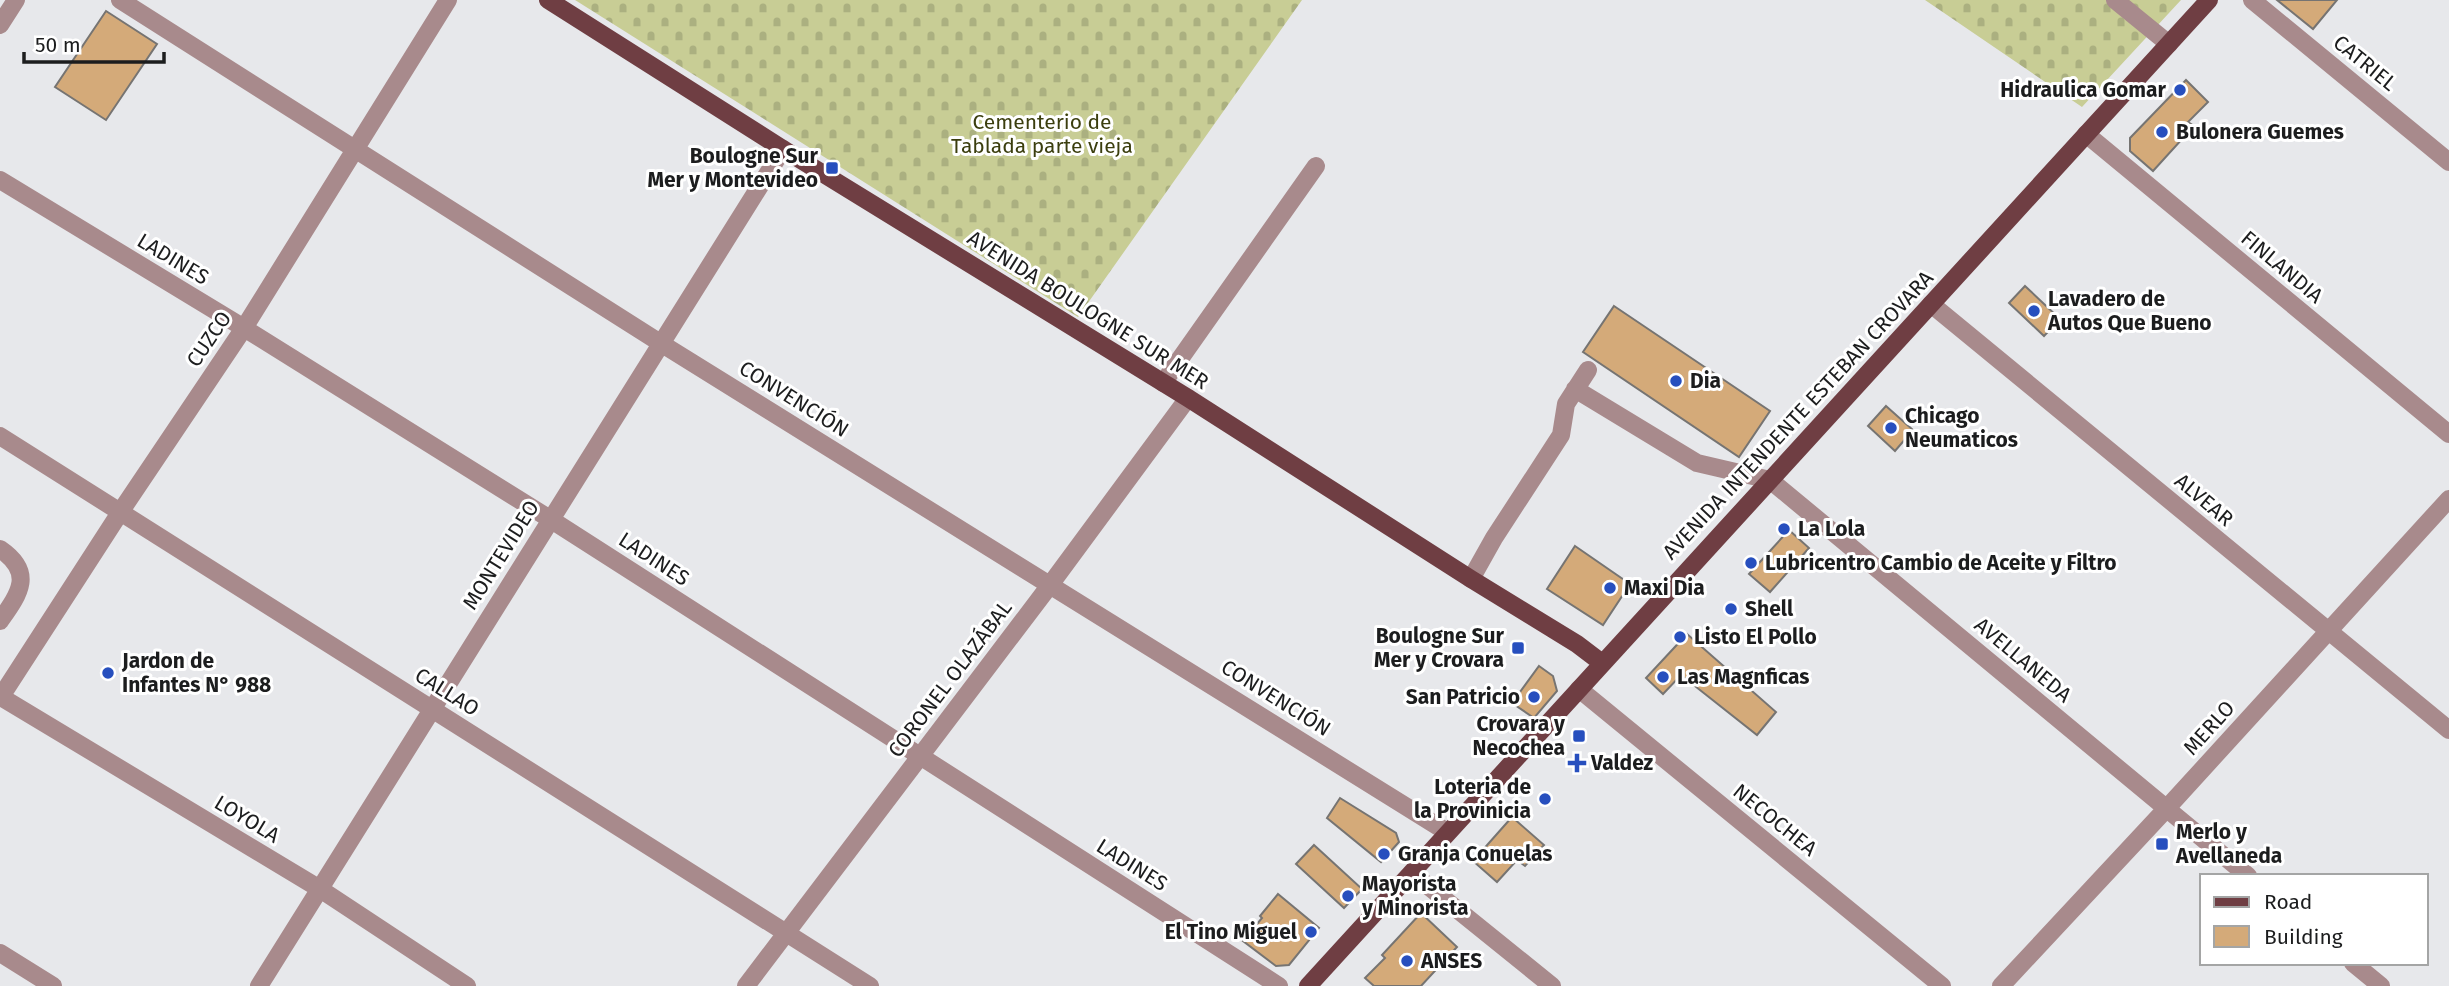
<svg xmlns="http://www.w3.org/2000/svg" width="2449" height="986" font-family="'Fira Sans',sans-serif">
<defs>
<pattern id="cemetery-stones" width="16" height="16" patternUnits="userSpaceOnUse" patternTransform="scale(1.75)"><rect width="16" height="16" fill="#c8cd95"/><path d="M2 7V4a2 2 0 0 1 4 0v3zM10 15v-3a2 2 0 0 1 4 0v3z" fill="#abb080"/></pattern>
</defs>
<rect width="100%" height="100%" fill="#e7e8eb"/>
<path fill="url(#cemetery-stones)" d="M575 0H1302L1078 317Z
M1925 0H2181L2082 107Z"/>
<path fill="#d4aa79" stroke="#767472" stroke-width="2" d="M2277 0H2337L2313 29Z
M106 11 157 44 106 120 55 87Z
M2186 80 2208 102 2188 122 2194 126 2153 171 2130 151V138Z
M2025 286 2060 319 2044 336 2009 303Z
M1614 306 1770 411 1739 457 1583 352Z
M1886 406 1913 430 1895 451 1868 426Z
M1789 530 1809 548 1770 592 1749 574Z
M1575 546 1630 584 1603 625 1547 589Z
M1687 634 1776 712 1757 735 1681 675 1663 694 1646 678Z
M1539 666 1553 676 1557 691 1534 718 1512 703Z
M1340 798 1396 833 1399 842 1381 862 1327 818Z
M1512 817 1544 845 1525 866 1517 860 1497 882 1473 861Z
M1314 845 1362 889 1344 908 1296 864Z
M1278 894 1319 928 1289 965 1276 966 1243 941 1262 918 1260 916Z
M1421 913 1457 947 1421 986H1374L1365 978 1385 958 1382 955Z"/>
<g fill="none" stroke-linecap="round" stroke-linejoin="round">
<path stroke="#a88a8c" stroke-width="18" d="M120 0 662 344 1447 832
M2115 0 2169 44
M2252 0 2449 162
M0 25 16 0
M2086 134 2449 434
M0 180 244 328 550 519 1279 986
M1931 304 2449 730
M1163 383 1316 166
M1575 389 1697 463 1770 480 2248 876
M0 436 870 986
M0 549C35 573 19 594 0 621
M1471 579 1494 538 1561 435 1566 404 1588 370
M1579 689 1942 986
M1 697 320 889 467 986
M0 698 121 511 244 328 448 0
M1412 873 1552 986
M0 953 53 986
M2353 963 2381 986
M259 986 783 149
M746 986 1050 585 1188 398
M2001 986 2167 808 2449 499"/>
<path stroke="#6f3e43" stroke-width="18" d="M548 0 783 149 1188 398 1471 579 1577 644 1602 663
M1308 986 2209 0"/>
</g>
<g fill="#274fbe" stroke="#fff" stroke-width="2.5">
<circle cx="2180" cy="90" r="7"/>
<circle cx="2162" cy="132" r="7"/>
<rect x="825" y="161" width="14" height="14" rx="3.5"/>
<circle cx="2034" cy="311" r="7"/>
<circle cx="1676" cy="381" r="7"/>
<circle cx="1891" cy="428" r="7"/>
<circle cx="1784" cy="529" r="7"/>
<circle cx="1751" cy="563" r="7"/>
<circle cx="1610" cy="588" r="7"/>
<circle cx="1731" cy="609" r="7"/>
<circle cx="1680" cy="637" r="7"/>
<rect x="1511" y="641" width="14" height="14" rx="3.5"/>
<circle cx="108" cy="673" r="7"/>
<circle cx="1663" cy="677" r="7"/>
<circle cx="1534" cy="697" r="7"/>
<rect x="1572" y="729" width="14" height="14" rx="3.5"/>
<path d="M1573.5 752.5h7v7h7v7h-7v7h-7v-7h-7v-7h7z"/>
<circle cx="1545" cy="799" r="7"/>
<rect x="2155" y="837" width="14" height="14" rx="3.5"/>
<circle cx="1384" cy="854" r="7"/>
<circle cx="1348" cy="896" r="7"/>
<circle cx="1311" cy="932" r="7"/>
<circle cx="1407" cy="961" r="7"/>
</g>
<g text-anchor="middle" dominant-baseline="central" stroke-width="6" stroke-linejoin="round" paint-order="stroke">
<g font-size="21" fill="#1c1d1e" stroke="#fff">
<text transform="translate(2365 63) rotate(39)">CATRIEL</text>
<text transform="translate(173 259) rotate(31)">LADINES</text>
<text transform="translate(2282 267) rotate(40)">FINLANDIA</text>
<text transform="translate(1088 310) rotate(32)">AVENIDA BOULOGNE SUR MER</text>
<text transform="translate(209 339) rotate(-56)">CUZCO</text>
<text transform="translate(794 399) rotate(32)">CONVENCIÓN</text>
<text transform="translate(1798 415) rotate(-47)">AVENIDA INTENDENTE ESTEBAN CROVARA</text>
<text transform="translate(2204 500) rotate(40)">ALVEAR</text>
<text transform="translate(501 555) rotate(-58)">MONTEVIDEO</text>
<text transform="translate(654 559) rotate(33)">LADINES</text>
<text transform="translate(2023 660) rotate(40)">AVELLANEDA</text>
<text transform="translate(950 679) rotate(-53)">CORONEL OLAZÁBAL</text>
<text transform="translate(447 692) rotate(32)">CALLAO</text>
<text transform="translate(1276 698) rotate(32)">CONVENCIÓN</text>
<text transform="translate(2209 728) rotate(-48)">MERLO</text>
<text transform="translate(247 819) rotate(31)">LOYOLA</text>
<text transform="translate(1775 820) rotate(39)">NECOCHEA</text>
<text transform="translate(1132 865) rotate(32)">LADINES</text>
</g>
<g font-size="21" font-weight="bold" fill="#1c1d1e" stroke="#fff" text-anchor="start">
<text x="2166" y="90" text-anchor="end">Hidraulica Gomar</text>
<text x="2176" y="132">Bulonera Guemes</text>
<text x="818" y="156" text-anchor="end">Boulogne Sur<tspan x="818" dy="24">Mer y Montevideo</tspan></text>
<text x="2048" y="299">Lavadero de<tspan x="2048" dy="24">Autos Que Bueno</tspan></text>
<text x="1690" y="381">Dia</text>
<text x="1905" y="416">Chicago<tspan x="1905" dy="24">Neumaticos</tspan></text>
<text x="1798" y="529">La Lola</text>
<text x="1765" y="563">Lubricentro Cambio de Aceite y Filtro</text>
<text x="1624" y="588">Maxi Dia</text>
<text x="1745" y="609">Shell</text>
<text x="1504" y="636" text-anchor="end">Boulogne Sur<tspan x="1504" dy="24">Mer y Crovara</tspan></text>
<text x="1694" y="637">Listo El Pollo</text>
<text x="122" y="661">Jardon de<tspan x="122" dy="24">Infantes N° 988</tspan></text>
<text x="1677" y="677">Las Magnficas</text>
<text x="1520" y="697" text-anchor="end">San Patricio</text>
<text x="1565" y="724" text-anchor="end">Crovara y<tspan x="1565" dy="24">Necochea</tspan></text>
<text x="1591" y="763">Valdez</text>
<text x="1531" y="787" text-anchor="end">Loteria de<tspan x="1531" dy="24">la Provinicia</tspan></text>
<text x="2176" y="832">Merlo y<tspan x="2176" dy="24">Avellaneda</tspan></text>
<text x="1398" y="854">Granja Conuelas</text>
<text x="1362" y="884">Mayorista<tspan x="1362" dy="24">y Minorista</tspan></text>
<text x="1297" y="932" text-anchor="end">El Tino Miguel</text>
<text x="1421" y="961">ANSES</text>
</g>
<g font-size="21" fill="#3b3e0e" stroke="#fff">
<text x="1042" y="122">Cementerio de<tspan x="1042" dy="24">Tablada parte vieja</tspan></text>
</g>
</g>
<rect x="2200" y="874" width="228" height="91" fill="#ffffff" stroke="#a4a5a5" stroke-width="2"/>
<rect x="2214" y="897" width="35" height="10" fill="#6f3e43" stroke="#a4a5a5" stroke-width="2"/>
<text x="2264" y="909" font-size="21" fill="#1c1d1e">Road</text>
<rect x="2214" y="926" width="35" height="21" fill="#d4aa79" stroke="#a4a5a5" stroke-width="2"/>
<text x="2264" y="944" font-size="21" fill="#1c1d1e">Building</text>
<path d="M24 52v10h140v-10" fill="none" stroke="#1c1d1e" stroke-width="3.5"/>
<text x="35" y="52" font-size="21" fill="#1c1d1e" stroke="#ffffff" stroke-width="5" paint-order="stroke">50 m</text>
</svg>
